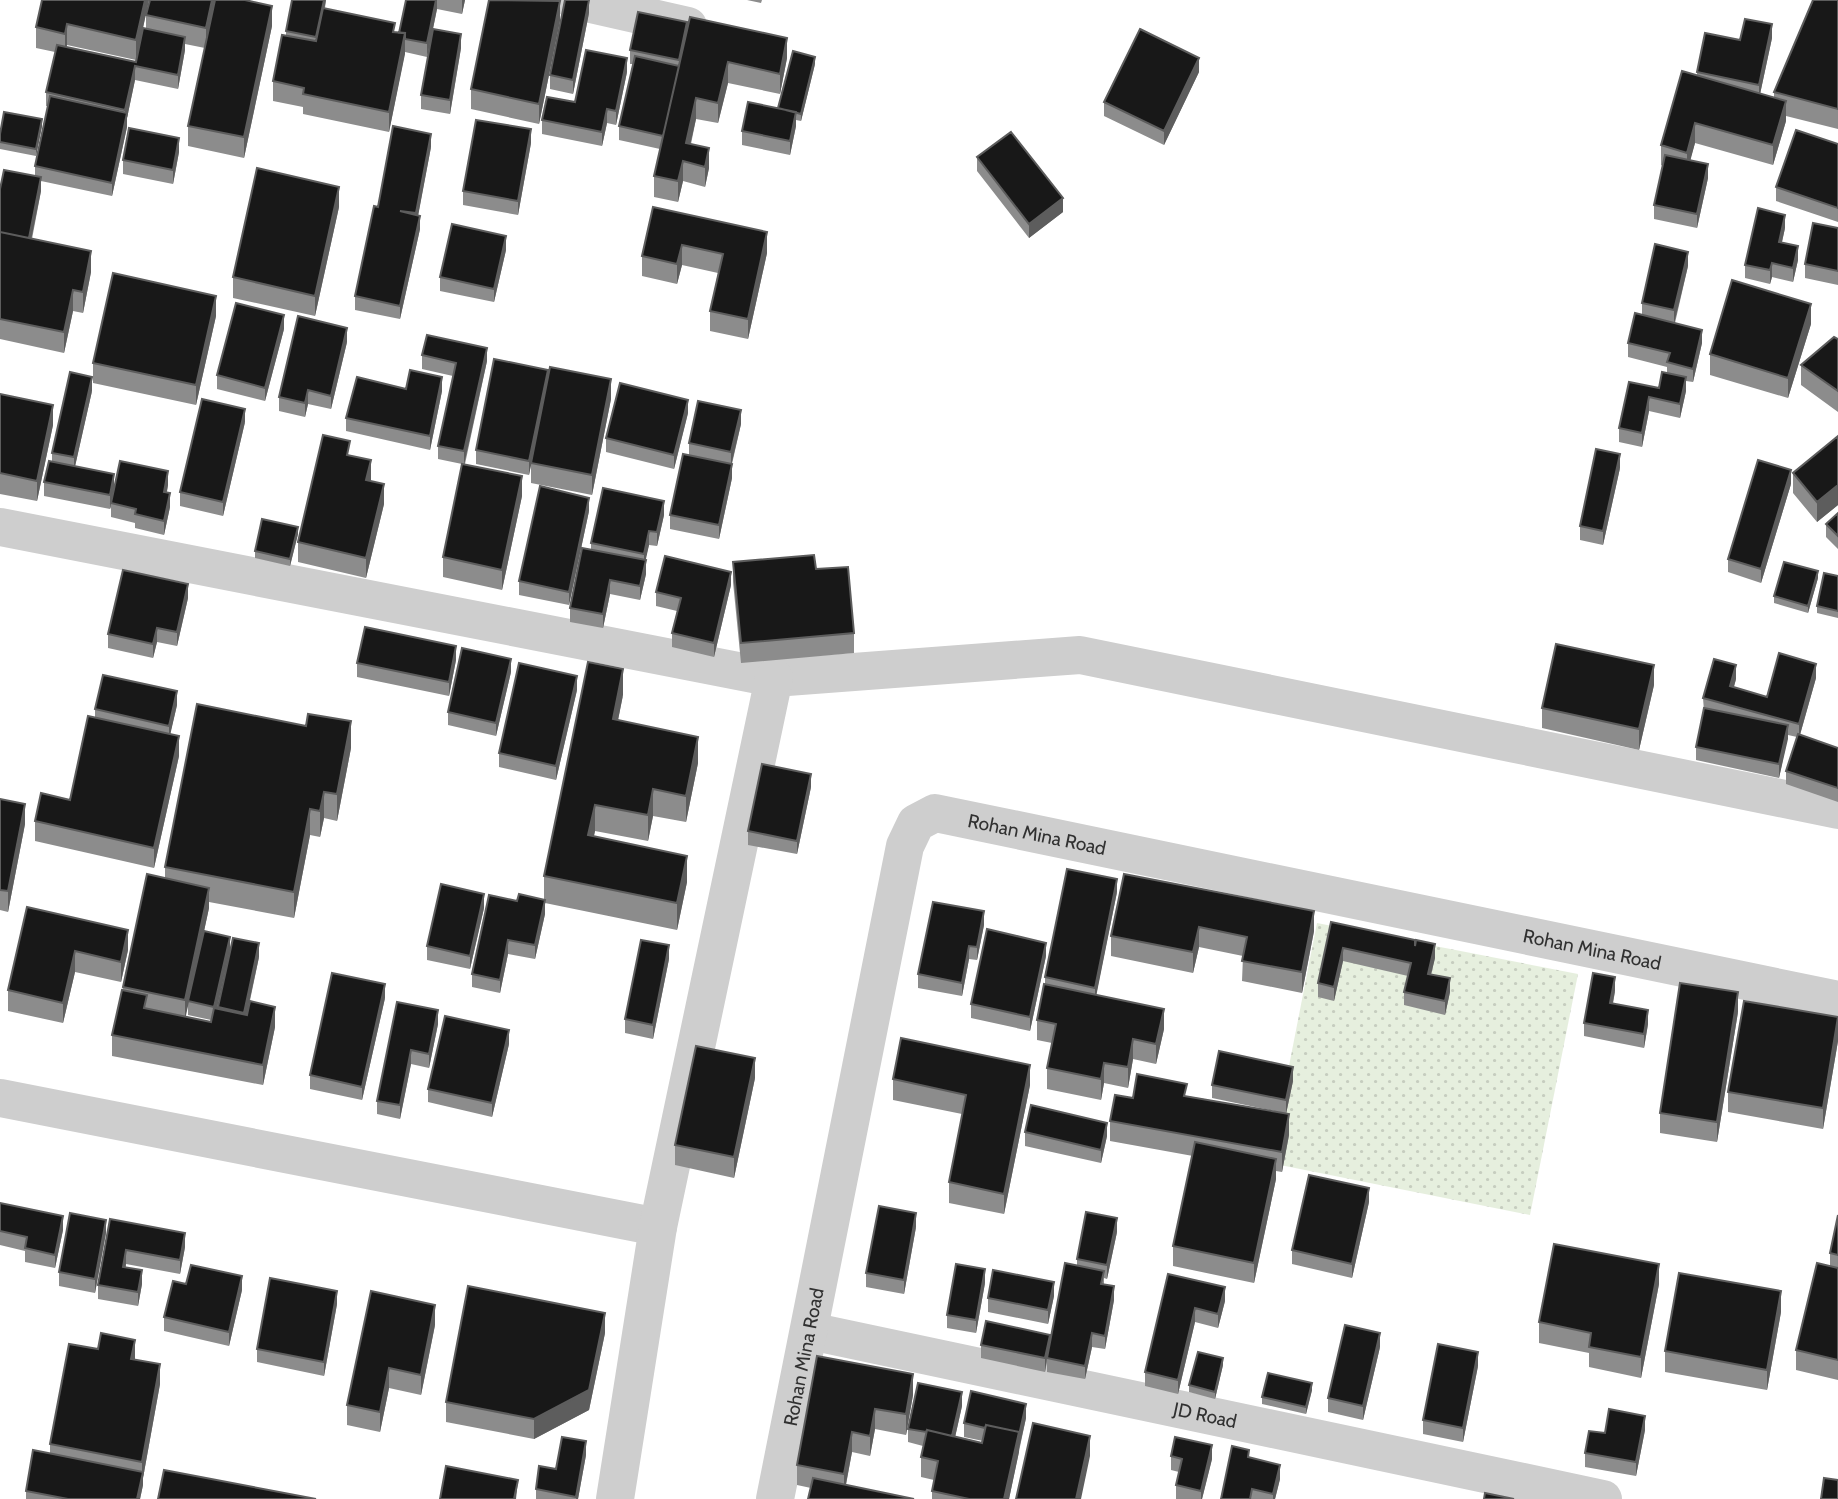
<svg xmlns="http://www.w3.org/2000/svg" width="1838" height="1499" font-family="Cabin,sans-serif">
<defs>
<pattern id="garden-dots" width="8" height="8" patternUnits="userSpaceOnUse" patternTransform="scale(1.75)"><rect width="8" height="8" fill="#e6efde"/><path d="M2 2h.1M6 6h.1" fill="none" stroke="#c6cdbf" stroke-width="1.8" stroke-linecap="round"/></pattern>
</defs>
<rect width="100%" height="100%" fill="#fff"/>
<path fill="url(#garden-dots)" d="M1317 923 1578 974 1530 1215 1270 1163Z"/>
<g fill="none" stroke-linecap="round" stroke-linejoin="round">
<g stroke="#cecece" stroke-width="38">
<path d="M573 0 688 26"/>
<path d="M0 527 774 678 1080 655 1838 810"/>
<path d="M0 1098 658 1227"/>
<path id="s1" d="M810 1331 1603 1499"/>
<path d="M615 1499 658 1227 774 678"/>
<path id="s2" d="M775 1499 905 846 916 823 935 813 1838 1000"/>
</g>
</g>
<path fill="#8c8c8c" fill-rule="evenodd" d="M149 0 136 60 67 45 66 47 136 62 146 29V15L272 26 244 158 188 146V126L205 48 185 44V50L178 89 135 80 127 118V127L112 196 41 181V191L32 239 91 272 83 313 73 311 64 353 0 339V189L35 176V166L48 106H46V92L55 52 36 48V27Z
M326 0 325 8 399 33 406 0H465L462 14 437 9 433 29 461 48 450 114 421 109V95L432 35 427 57 405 52 389 132 303 114V107L273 101V81L286 35V31Z
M747 0H762L761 3Z
M1838 0V129L1786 116V121L1773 165 1695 143 1690 160 1708 178 1697 228 1654 219V205L1663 166 1661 165V145L1697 75V72L1740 40 1772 38 1760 94 1774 97V92Z
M589 13 573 94 550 89V75Z
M560 21 539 124 471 109V89Z
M630 50 787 58 780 94 728 83 718 123 696 119 691 144 709 168 705 187 683 181 678 202 654 197V176L660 149 619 140V126L633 64H630Z
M815 64 801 121 796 120V126L790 155 742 145V131L778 108Z
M627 72 616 125 607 123 602 146 542 134V120L575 102Z
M1199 72 1164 145 1104 116V102Z
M42 126 36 156 0 149V134Z
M531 143 518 215 463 205V191Z
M1838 144V222L1776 201V187Z
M431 147 418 215 420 229 400 319 355 310V296L378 207Z
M179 152 173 184 123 174V160Z
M977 157 1063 212 1029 238 977 171Z
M339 207 315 316 233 298V277Z
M653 207 767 253 748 339 710 331V311L718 273 682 265 677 284 642 276V256Z
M1785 228 1782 242 1798 260 1793 282 1772 277 1770 284 1745 278V265Z
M1838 228V285L1805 278V264Z
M506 250 494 302 440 291V277Z
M1688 266 1675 323 1702 343 1693 382 1686 381V391L1680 418 1649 411 1642 447 1619 442V428L1659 388 1667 373V367L1628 357V343L1642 315V303Z
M216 316 196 405 93 383V363Z
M1811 324 1788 398 1710 375V354Z
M284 329 265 401 217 389V375Z
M1838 339V412L1801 385V365Z
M347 342 331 409 308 404 305 417 279 411V397Z
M422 355 487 361 465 464 522 496 502 590 443 577V557L462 464 438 459V446L453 376 422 369Z
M548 379 611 399 592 495 531 483V464L529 475 476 464V450Z
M406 389 442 391 430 450 346 431V418Z
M92 391 75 466 114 487 168 485 167 492 170 507 164 535 135 528V523L111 517V507L110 509 44 496V482L52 462V453Z
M0 394 53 425 37 501 0 494Z
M688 413 674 469 606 452V438Z
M245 422 223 516 180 506V492Z
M741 424 732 464V478L719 539 670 529V515L689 455V443Z
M1838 436V505L1817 522 1793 493V473Z
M350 455 384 504 366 578 298 562V542Z
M1620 468 1603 545 1580 540V526Z
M1791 484 1761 583 1728 572V559Z
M589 511 569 605 519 595V581Z
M1838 513V549L1826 537V524Z
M664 515 657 546 649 545 645 560 646 574 640 600 610 594 603 628 570 622V608L591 550V543Z
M298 534 290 566 255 558V551Z
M733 562 816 569 854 633V653L741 663 733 582Z
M1838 576V618L1817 613V606Z
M1818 578 1808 613 1774 603V596Z
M731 585 714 657 672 647V633L677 611 656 606V592Z
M188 598 177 646 157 642 153 658 108 648V634Z
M456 660 449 696 357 677V663Z
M511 672 496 736 448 725V712Z
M1816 678 1800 735 1838 748V802L1786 784V771L1797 737 1788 735 1779 778 1696 760V747L1704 711 1703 698 1736 679 1734 687 1767 697Z
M1654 685 1639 750 1542 728V708Z
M577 690 556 780 499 767V753Z
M623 695 618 720 698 763 686 822 653 816 648 841 595 831 594 836 687 882 677 930 545 903V914L535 959 508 954 500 993 472 987V974L517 901 544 900V876Z
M177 705 170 734 179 756 154 868 35 841V821L70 800 95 718V709Z
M351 748 337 821 324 818 320 837 310 835 294 918 209 902V908L200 949 230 950 217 1009H218V1007L259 957 247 1015 275 1027 263 1085 112 1056V1035L123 987 165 878V867ZM188 1004V1015L211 1020V1022L185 1017Z
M811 787 797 854 748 845V831Z
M0 799 25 824 8 912 0 910Z
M1124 874 1314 931 1302 993 1242 981 1243 956 1199 947 1193 973 1111 956V936Z
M1117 892 1096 995 1164 1029 1156 1064 1133 1059 1128 1088 1104 1083 1101 1100 1047 1089V1068L1052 1043 1037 1040V1020L1045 985V977Z
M27 907 128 950 121 982 75 972 63 1023 8 1011V990Z
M484 908 470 969 427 960V946Z
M1331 922 1415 946 1435 958 1431 974 1450 992 1445 1015 1404 1005V992L1408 976 1343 961 1334 1001 1318 997V983Z
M984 925 977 960 969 959 962 996 918 988V974Z
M1046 956 1030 1031 971 1018V1004Z
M669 959 653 1039 625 1033V1019Z
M1615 991 1613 1004 1648 1024 1644 1048 1584 1036V1023Z
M385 998 362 1100 310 1089V1075Z
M397 1002 438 1024 429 1068 411 1064 400 1119 377 1114V1101Z
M1738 1012 1717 1142 1660 1133V1113Z
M1838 1017V1041L1823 1129 1728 1112V1092Z
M509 1044 492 1117 428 1102V1089Z
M755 1078 734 1178 675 1165V1145Z
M893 1079 1030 1085 1004 1214 949 1203V1182L962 1114 893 1100Z
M1293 1081 1286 1114 1289 1135 1282 1172 1276 1171V1179L1254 1283 1173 1266V1246L1193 1156 1110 1141V1121L1133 1098 1187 1096 1279 1112 1212 1098V1085Z
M1025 1132 1107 1136 1101 1163 1025 1146Z
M1369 1202 1352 1278 1292 1264V1250Z
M0 1203 63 1230 55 1268 25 1262V1251L0 1245Z
M1838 1215V1380L1796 1370V1350L1830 1266V1253Z
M110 1219 185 1247 180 1274 126 1264V1267L142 1284 138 1306 98 1299V1285Z
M916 1227 904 1294 866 1287V1273Z
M1117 1232 1107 1279 1104 1278V1284L1114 1300 1105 1349 1092 1347 1085 1379 1047 1372V1362L1045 1372 981 1358V1345L1050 1343 1077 1265V1259Z
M106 1233 95 1293 59 1286V1272Z
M1168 1274 1225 1301 1218 1328 1195 1322 1178 1394 1145 1386V1372Z
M985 1283 976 1333 947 1328V1315Z
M1659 1284 1641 1378 1589 1367V1353L1539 1343V1322Z
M242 1290 229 1346 164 1331V1317Z
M1054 1296 1048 1324 988 1312V1298Z
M337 1304 324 1376 257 1362V1349Z
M1781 1312 1767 1390 1665 1372V1351Z
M435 1325 421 1395 389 1388 380 1432 347 1425V1405Z
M605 1333 589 1410 534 1439 446 1422V1402Z
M1380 1347 1363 1420 1328 1412V1398Z
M98 1349 135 1360 160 1384 143 1478V1485L140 1499H26V1491L50 1453V1444Z
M817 1356 913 1395 906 1435 875 1429 870 1456 852 1452 846 1485 811 1488 797 1485V1465Z
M1223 1365 1215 1399 1189 1392V1385Z
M1478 1366 1463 1442 1423 1434V1420Z
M1312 1390 1306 1414 1262 1404V1397Z
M962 1406 955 1437 982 1443 983 1441 964 1437V1423L1026 1418 1009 1499H932V1491L934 1480 921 1477V1457L923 1446 908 1442V1429Z
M1645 1430 1636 1476 1585 1467V1453L1605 1433Z
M586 1455 578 1499H536V1489L556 1469Z
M1171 1456 1212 1459 1202 1499H1176V1485L1179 1472 1171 1470Z
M1249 1458 1280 1479 1275 1499H1221Z"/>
<path fill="#5d5d5d" d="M145 0H149L136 60V40Z
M212 0H216L206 48V28Z
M324 0H326L316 51Z
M436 0H437V9L427 57V43Z
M462 0H465L462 14Z
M589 0V13L573 94V80Z
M560 1V21L539 124V104Z
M272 6V26L244 158V137Z
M67 24V45L65 54V34Z
M1772 24V38L1759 99V85Z
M405 33V54L389 132V112Z
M461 34V48L450 114V100Z
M185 37V50L178 89V75Z
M787 38V58L780 94V74Z
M815 57V64L801 121V114Z
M627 58V72L616 125V111Z
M1199 58V72L1164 145V131Z
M728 62V83L718 123V103Z
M135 66V80L127 118V127L112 196V183L125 120V110Z
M696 98V119L686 163V143Z
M1786 101V121L1773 165V145Z
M607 109V123L602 146V132Z
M796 112V126L790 155V141Z
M42 119V126L36 156V149Z
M1695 123V143L1687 173V153Z
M531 129V143L518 215V201Z
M431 134V147L416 227V213Z
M179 138V152L173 184V170Z
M709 148V168L705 187V167Z
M683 161V181L678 202V181Z
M1708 164V178L1697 228V214Z
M41 177V191L28 255V241Z
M339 187V207L315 316V296Z
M1063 198V212L1029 238V224Z
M1785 215V228L1779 255V242Z
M420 216V229L400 319V306Z
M767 232V253L748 339V319Z
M506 236V250L494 302V289Z
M682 245V265L677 284V264Z
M1798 246V260L1793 282V268Z
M91 251V272L83 313V292Z
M1688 252V266L1674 324V310Z
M1772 263V277L1770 284V270Z
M73 290V311L64 353V332Z
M216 296V316L196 405V385Z
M1811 304V324L1788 398V378Z
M284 315V329L265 401V388Z
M347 328V342L331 409V396Z
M1702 330V343L1693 382V369Z
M487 348V361L464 465V451Z
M548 370V384L529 475V461Z
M92 377V391L74 471V457Z
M442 377V391L430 450V436Z
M1686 377V391L1680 418V404Z
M611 379V399L592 495V475Z
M308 390V404L305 417V403Z
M1649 397V411L1642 447V433Z
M688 400V413L674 469V455Z
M53 405V425L37 501V481Z
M245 409V422L223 516V502Z
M741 410V424L731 466V452Z
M1620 454V468L1603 545V531Z
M371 460V480L366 500V480Z
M732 464V478L719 539V525Z
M1791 470V484L1761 583V569Z
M168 471V485L164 505V492Z
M114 474V488L110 509V495Z
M522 476V496L502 590V570Z
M384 484V504L366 578V558Z
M1838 485V505L1817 522V502Z
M170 493V507L164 535V521Z
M589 498V511L569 605V592Z
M664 501V515L657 546V532Z
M298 527V534L290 566V559Z
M649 531V545L644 568V554Z
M646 560V574L640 600V586Z
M1818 571V578L1808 613V606Z
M731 572V585L714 657V643Z
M610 580V594L603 628V614Z
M188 584V598L177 646V632Z
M157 628V642L153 658V644Z
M456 646V660L449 696V682Z
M511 659V672L496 736V723Z
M1816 664V678L1799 738V724Z
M1654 665V685L1639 750V729Z
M1736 665V679L1730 700V686Z
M623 669V695L613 745V719Z
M577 676V690L556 780V766Z
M177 691V705L169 740V726Z
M351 721V748L337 821V794Z
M1788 725V739L1779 778V764Z
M179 736V756L154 868V848Z
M698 737V763L686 822V796Z
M811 774V787L797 854V841Z
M653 789V816L648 841V815Z
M324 792V818L320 837V811Z
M25 804V824L8 912V891Z
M595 805V831L588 861V835Z
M310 809V835L294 918V892Z
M687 856V882L677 930V903Z
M1117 879V892L1095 1002V988Z
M209 888V908L185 1020V1000Z
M484 894V908L470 969V956Z
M545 900V914L535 959V945Z
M984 911V925L977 960V947Z
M1314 911V931L1302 993V972Z
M1199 927V947L1193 973V952Z
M128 930V950L121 982V962Z
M230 937V950L214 1021V1007Z
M508 940V954L500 993V980Z
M259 943V957L244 1026V1013Z
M1046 943V956L1030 1031V1017Z
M1435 944V958L1428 987V974Z
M669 945V959L653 1039V1025Z
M969 946V959L962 996V983Z
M1343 948V961L1334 1001V987Z
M75 951V972L63 1023V1003Z
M1615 977V991L1610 1017V1003Z
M1450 978V992L1445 1015V1001Z
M385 984V998L362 1100V1087Z
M1738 992V1012L1717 1142V1122Z
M275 1007V1027L263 1085V1065Z
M1164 1009V1029L1156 1064V1044Z
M438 1010V1024L429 1068V1054Z
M1648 1010V1024L1644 1048V1034Z
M1838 1020V1041L1823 1129V1108Z
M509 1030V1044L492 1117V1103Z
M1133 1039V1059L1128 1088V1067Z
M411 1050V1064L400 1119V1105Z
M755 1058V1078L734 1178V1157Z
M1104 1063V1083L1101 1100V1079Z
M1030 1065V1085L1004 1214V1194Z
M1293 1067V1081L1286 1114V1100Z
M1289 1114V1135L1282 1172V1152Z
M1107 1123V1136L1101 1163V1150Z
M1276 1159V1179L1254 1283V1263Z
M1369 1188V1202L1352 1278V1264Z
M916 1213V1227L904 1294V1280Z
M63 1216V1230L55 1268V1255Z
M1117 1218V1232L1107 1279V1265Z
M106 1220V1233L95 1293V1279Z
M185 1233V1247L180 1274V1260Z
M126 1250V1264L123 1280V1267Z
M1659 1264V1284L1641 1378V1357Z
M985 1269V1283L976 1333V1320Z
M142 1270V1284L138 1306V1292Z
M242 1276V1290L229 1346V1332Z
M1054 1282V1296L1048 1324V1310Z
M1114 1286V1300L1105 1349V1336Z
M1225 1287V1301L1218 1328V1314Z
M337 1291V1304L324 1376V1362Z
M1781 1291V1312L1767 1390V1370Z
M435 1305V1325L421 1395V1375Z
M1195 1308V1322L1178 1394V1380Z
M605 1313V1333L589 1410 534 1439V1419Z
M1092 1333V1347L1085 1379V1366Z
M1380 1333V1347L1363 1420V1406Z
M1050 1335V1349L1047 1358 1045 1372V1358Z
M135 1340V1360L131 1359Z
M1478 1352V1366L1463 1442V1428Z
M1223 1358V1365L1215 1399V1392Z
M160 1364V1384L143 1478V1485L140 1499H137L142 1476V1462Z
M389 1368V1388L380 1432V1412Z
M913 1374V1395L906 1435V1414Z
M1312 1383V1390L1306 1414V1407Z
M962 1392V1406L952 1451V1437Z
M1026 1404V1418L1019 1449V1435Z
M875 1409V1429L870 1456V1436Z
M1645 1416V1430L1636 1476V1462Z
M852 1432V1452L844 1494V1474Z
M1019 1432V1452L1009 1499H1004Z
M1090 1436V1456L1081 1499H1076Z
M586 1441V1455L578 1499H576Z
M1212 1445V1459L1202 1499H1201V1491Z
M1280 1465V1479L1275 1499H1273V1494Z
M518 1480 516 1499H514Z"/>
<path fill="#181818" stroke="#5d5d5d" stroke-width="2" d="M42 0H145L136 40 67 24 65 34 36 27Z
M150 0H212L206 28 146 15Z
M215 0H245L272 6 244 137 188 126Z
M292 0H324L316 37 286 31Z
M406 0H436L427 43 405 39V33H399Z
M489 0 560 1 539 104 471 89Z
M565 0H589L573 80 550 75Z
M1813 0H1838V109L1774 92Z
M323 8 395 23 393 32 405 33 389 112 303 94 304 88 273 81 282 35 316 41Z
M638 12 687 22 679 60 630 50Z
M690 17 787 38 780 74 728 62 718 103 696 98 686 143 709 148 705 167 683 161 678 181 654 176Z
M1745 19 1772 24 1759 85 1697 72 1705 33 1740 40Z
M143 28 185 37 178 75 135 66 125 110 46 92 57 45 136 62Z
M433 29 461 34 450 100 421 95Z
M1140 29 1199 58 1164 131 1104 102Z
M586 50 627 58 616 111 607 109 602 132 542 120 547 97 575 102Z
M793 51 815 57 801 114 778 108Z
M635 56 679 66 663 136 619 126Z
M1682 71 1786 101 1773 145 1695 123 1687 153 1661 145Z
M50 96 127 113 112 183 35 166Z
M748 102 796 112 790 141 742 131Z
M4 112 42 119 36 149 0 142V134Z
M476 120 531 129 518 201 463 191Z
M393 126 431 134 416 213 400 211 420 216 400 306 355 296 374 206 378 207Z
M129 128 179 138 173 170 123 160Z
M1796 130 1838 144V208L1776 187Z
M1011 132 1063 198 1029 224 977 157Z
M1665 155 1708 164 1697 214 1654 205Z
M257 168 339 187 315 296 233 277Z
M4 170 41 177 29 238 0 232V189Z
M653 207 767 232 748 319 710 311 723 254 682 245 677 264 642 256Z
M1758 208 1785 215 1779 242 1798 246 1793 268 1772 263 1770 270 1745 265Z
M1813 223 1838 228V271L1805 264Z
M452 224 506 236 494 289 440 277Z
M0 232 91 251 83 292 73 290 64 332 0 319Z
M1655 244 1688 252 1674 310 1642 303Z
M113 273 216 296 196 385 93 363Z
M1732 280 1811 304 1788 378 1710 354Z
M236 303 284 315 265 388 217 375Z
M1635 313 1702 330 1693 369 1667 362 1670 353 1628 343Z
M298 316 347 328 331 396 308 390 305 403 279 397Z
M427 335 487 348 464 451 438 446 456 363 422 355Z
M1834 337 1838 339V391L1801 365Z
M494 359 548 370 529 461 476 450Z
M550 367 611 379 592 475 531 463Z
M410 370 442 377 430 436 346 418 357 377 406 389Z
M70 372 92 377 74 457 52 453Z
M1662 372 1686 377 1680 404 1649 397 1642 433 1619 428 1629 382 1659 388Z
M620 383 688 400 674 455 606 438Z
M0 394 53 405 37 481 0 473Z
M202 399 245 409 223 502 180 492Z
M698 401 741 410 731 452 689 443Z
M323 435 350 441 347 455 371 460 366 480 384 484 366 558 298 542Z
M1838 436V485L1817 502 1793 473Z
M1596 449 1620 454 1603 531 1580 526Z
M683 454 732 464 719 525 670 515Z
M1758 460 1791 470 1761 569 1728 559Z
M49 461 114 474 110 495 44 482Z
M120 461 168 471 164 492 170 493 164 521 135 514 136 509 111 503Z
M462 464 522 476 502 570 443 557Z
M540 486 589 498 569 592 519 581Z
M603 488 664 501 657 532 649 531 644 554 591 543Z
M1838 513V536L1826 524Z
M262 519 298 527 290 559 255 551Z
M582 548 646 560 640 586 610 580 603 614 570 608Z
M814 555 816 569 848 567 854 633 741 643 733 562Z
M665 556 731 572 714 643 672 633 681 598 656 592Z
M1784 562 1818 571 1808 606 1774 596Z
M123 570 188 584 177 632 157 628 153 644 108 634Z
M1824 573 1838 576V611L1817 606Z
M365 627 456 646 449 682 357 663Z
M1556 644 1654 665 1639 729 1542 708Z
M462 648 511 659 496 723 448 712Z
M1779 653 1816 664 1799 724 1703 698 1714 659 1736 665 1730 686 1767 697Z
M588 662 623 669 613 719 698 737 686 796 653 789 648 815 595 805 588 835 687 856 677 903 544 876Z
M519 663 577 676 556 766 499 753Z
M103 675 177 691 169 726 95 709Z
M197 704 306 726 308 714 351 721 337 794 324 792 320 811 310 809 294 892 165 867Z
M1704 708 1788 725 1779 764 1696 747Z
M88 716 179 736 154 848 35 821 41 793 70 800Z
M1798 734 1838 748V788L1786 771Z
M762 764 811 774 797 841 748 831Z
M0 799 25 804 8 891 0 890Z
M1067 869 1117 879 1095 988 1045 977Z
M147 874 209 888 185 1000 123 987Z
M1124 874 1314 911 1302 972 1242 961 1247 937 1199 927 1193 952 1111 936Z
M441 884 484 894 470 956 427 946Z
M519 894 545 900 535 945 508 940 500 980 472 974 489 895 517 901Z
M933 902 984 911 977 947 969 946 962 983 918 974Z
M27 907 128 930 121 962 75 951 63 1003 8 990Z
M1331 922 1415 940V946L1416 940 1435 944 1428 974 1450 978 1445 1001 1404 992 1411 963 1343 948 1334 987 1318 983Z
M987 929 1046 943 1030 1017 971 1004Z
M204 931 230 937 214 1007 188 1001Z
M233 938 259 943 244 1013 218 1007Z
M641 940 669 945 653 1025 625 1019Z
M332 973 385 984 362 1087 310 1075Z
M1593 973 1615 977 1610 1003 1648 1010 1644 1034 1584 1023Z
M1680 983 1738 992 1717 1122 1660 1113Z
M1044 984 1164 1009 1156 1044 1133 1039 1128 1067 1104 1063 1101 1079 1047 1068 1056 1024 1037 1020Z
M122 990 147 995 144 1008 211 1022 214 1008 247 1015 250 1001 275 1007 263 1065 112 1035Z
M1744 1001 1838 1017 1823 1108 1728 1092Z
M397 1002 438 1010 429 1054 411 1050 400 1105 377 1101Z
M445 1016 509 1030 492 1103 428 1089Z
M901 1038 1030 1065 1004 1194 949 1182 966 1095 893 1079Z
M696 1046 755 1058 734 1157 675 1145Z
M1219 1051 1293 1067 1286 1100 1212 1085Z
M1137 1074 1187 1084 1184 1096 1289 1114 1282 1152 1110 1121 1115 1095 1133 1098Z
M1031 1105 1107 1123 1101 1150 1025 1132Z
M1195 1142 1276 1159 1254 1263 1173 1246Z
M1309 1175 1369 1188 1352 1264 1292 1250Z
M0 1203 63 1216 55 1255 25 1248 27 1237 0 1231Z
M879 1206 916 1213 904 1280 866 1273Z
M1086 1212 1117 1218 1107 1265 1077 1259Z
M70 1213 106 1220 95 1279 59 1272Z
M1838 1215V1255L1830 1253Z
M110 1219 185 1233 180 1260 126 1250 123 1267 142 1270 138 1292 98 1285Z
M1554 1244 1659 1264 1641 1357 1589 1347 1591 1333 1539 1322Z
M1065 1263 1104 1271 1101 1284 1114 1286 1105 1336 1092 1333 1085 1366 1047 1358Z
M1817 1263 1838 1268V1360L1796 1350Z
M956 1264 985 1269 976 1320 947 1315Z
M191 1265 242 1276 229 1332 164 1317 173 1281 186 1284Z
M993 1270 1054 1282 1048 1310 988 1298Z
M1679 1273 1781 1291 1767 1370 1665 1351Z
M1168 1274 1225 1287 1218 1314 1195 1308 1178 1380 1145 1372Z
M270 1278 337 1291 324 1362 257 1349Z
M468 1286 605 1313 589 1390 534 1419 446 1402Z
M371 1291 435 1305 421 1375 389 1368 380 1412 347 1405Z
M986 1321 1050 1335 1045 1358 981 1345Z
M1345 1325 1380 1333 1363 1406 1328 1398Z
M101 1333 135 1340 131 1359 160 1364 142 1462 50 1444 69 1344 98 1349Z
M1438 1344 1478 1352 1463 1428 1423 1420Z
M1198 1352 1223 1358 1215 1392 1189 1385Z
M817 1356 913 1374 906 1414 875 1409 870 1436 852 1432 844 1474 797 1465Z
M1268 1373 1312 1383 1306 1407 1262 1397Z
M918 1383 962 1392 952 1436 927 1430 926 1432 908 1429Z
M971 1391 1026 1404 1019 1435V1432L986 1425 985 1428 964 1423Z
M1609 1409 1645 1416 1636 1462 1585 1453 1589 1431 1605 1433Z
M1033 1423 1090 1436 1076 1499H1016Z
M986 1425 1019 1432 1004 1499H969L932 1491 938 1461 921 1457 927 1430 982 1443Z
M562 1437 586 1441 576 1497 536 1489 539 1466 556 1469Z
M1175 1437 1212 1445 1201 1491 1176 1485 1182 1459 1171 1456Z
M1232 1446 1249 1450 1248 1457 1280 1465 1273 1494 1252 1489 1250 1499H1221Z
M33 1450 143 1472 137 1499H68L26 1491Z
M446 1466 518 1480 514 1499H440Z
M164 1470 316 1499H158Z
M813 1478 914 1499H808Z
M1824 1478 1838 1480V1499H1821Z
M1485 1493 1514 1499H1484Z"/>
<g text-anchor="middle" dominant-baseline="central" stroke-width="7" stroke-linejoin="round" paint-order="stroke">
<g font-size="19" fill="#313131" stroke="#fff">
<text stroke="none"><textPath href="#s2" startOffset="817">Rohan Mina Road</textPath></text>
<text stroke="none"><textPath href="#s2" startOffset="1384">Rohan Mina Road</textPath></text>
<text stroke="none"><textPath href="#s2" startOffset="145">Rohan Mina Road</textPath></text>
<text stroke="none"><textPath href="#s1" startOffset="404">JD Road</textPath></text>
</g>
</g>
</svg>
